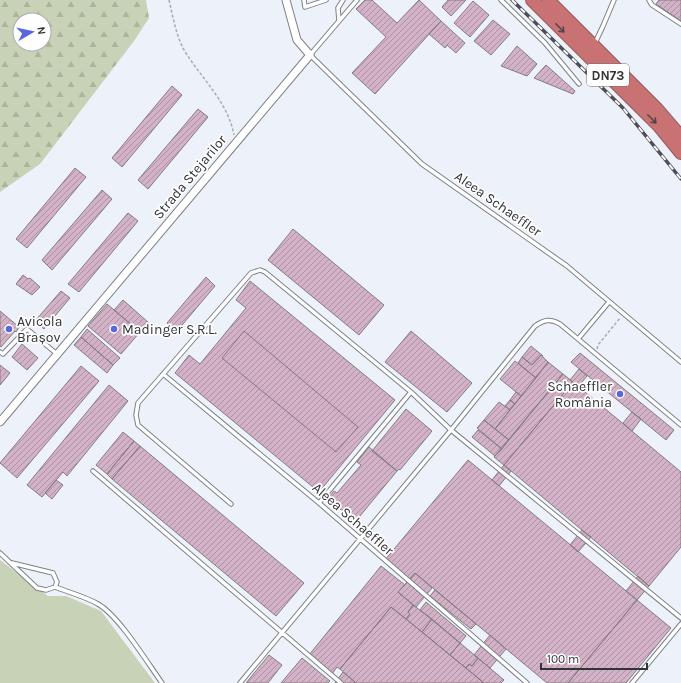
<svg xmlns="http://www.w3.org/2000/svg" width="681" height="683" font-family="Karla,sans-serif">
<defs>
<pattern id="forest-firs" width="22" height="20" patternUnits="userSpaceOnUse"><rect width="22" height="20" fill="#c7d2b6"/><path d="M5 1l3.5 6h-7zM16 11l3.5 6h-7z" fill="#abb59d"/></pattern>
<pattern id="building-hatch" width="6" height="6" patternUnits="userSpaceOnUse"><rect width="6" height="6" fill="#d3b2c8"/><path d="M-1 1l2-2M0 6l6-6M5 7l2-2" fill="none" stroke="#ac92a3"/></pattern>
</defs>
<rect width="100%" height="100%" fill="#edf1f9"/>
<path fill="#c7d2b6" d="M0 560 48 596H66L101 611 155 683H0Z"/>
<path fill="url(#forest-firs)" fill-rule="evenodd" d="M0 0H146L149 18 134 41 40 164 0 192ZM20 20H44V44H20Z"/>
<path fill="url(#building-hatch)" stroke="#847c81" d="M365 0H372L397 23 419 0 441 21 375 94 352 73 386 37 356 9Z
M448 0H466L451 16 442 7Z
M659 0H681V21L656 4Z
M473 1 489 15 470 37 454 23Z
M493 20 510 34 491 55 474 41Z
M441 21 465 43 456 53 447 45 445 48 429 34Z
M517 46 537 64 527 76 501 66Z
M546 65 575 91 573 94 534 78Z
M172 86 182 95 122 167 112 158Z
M198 109 208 117 148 189 138 180Z
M75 168 86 177 27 248 16 239Z
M102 190 112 199 52 270 42 260Z
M128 213 138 221 79 292 68 284Z
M293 229 384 305 359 335 268 260Z
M23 275 28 279 30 278 40 287 32 295 16 284Z
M206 277 215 286 177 331 167 323Z
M250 281 395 400 319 492 175 373 189 355 200 364 246 308 236 300Z
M61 291 70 298 44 329 35 321Z
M123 300 149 323 141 333 114 310Z
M107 304 140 332 121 354 88 326Z
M0 311 19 327 16 332 15 331 1 347 0 346Z
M87 329 120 358 113 365 81 337Z
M244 331 358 427 336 452 222 358Z
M411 331 472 383 447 412 385 362Z
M81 337 113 365 107 373 74 345Z
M22 344 38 358 27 370 12 357Z
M531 346 543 356 541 355 532 365 522 357Z
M580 353 674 430 666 440 571 362Z
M541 355 548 362 536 378 518 363 522 357 532 365Z
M515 361 536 378 521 396 500 379Z
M548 362 563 374 509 440 495 429Z
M0 365 10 373 0 385Z
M81 366 99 381 17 478 0 463Z
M579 369 587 376 578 387 570 380Z
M563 374 573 382 504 465 494 457Z
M573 382 681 472V547L649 586 504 465Z
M109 385 128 401 67 476 63 472 42 497 27 485Z
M516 392 521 396 515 404 510 400Z
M510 400 515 404 510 410 505 406Z
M499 402 510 410 495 429 484 420Z
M406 409 432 431 400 470 399 469 397 471 372 451Z
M632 412 641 419 632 431 623 423Z
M484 420 509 440 502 449 477 428Z
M478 430 502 449 495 456 472 437Z
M123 432 134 441 107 474 96 465Z
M134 441 140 446 112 479 107 474Z
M140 446 304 583 276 616 112 479Z
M369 447 397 471 355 522 332 502 329 497 334 491 337 493 361 465 357 462Z
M468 460 637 600 568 683H547L415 573 409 580 385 560Z
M504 465 511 471 499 486 492 480Z
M56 480 63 485 52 499 45 493Z
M582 530 591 537 578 552 570 545Z
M381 566 405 585 398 592 413 605 408 612 410 614 406 619 391 607 340 669 337 667 332 674 309 655Z
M415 573 432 588 416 607 398 592Z
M638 576 649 586 637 600 626 591Z
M435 590 476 624 471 629 430 596Z
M637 600 671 628 626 683H568Z
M426 602 466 636 460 643 420 610Z
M413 605 432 619 422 632 406 619 410 614 408 612Z
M391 607 422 632 484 683H356L340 669Z
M432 619 460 643 450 655 422 632Z
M490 635 506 649 490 668 474 655Z
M460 643 478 658 472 666 469 664 466 668 450 655Z
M269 655 282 665 268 683H246Z
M302 658 330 681 328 683H281Z
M478 658 504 680 501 683H484L466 668 469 664 472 666Z
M343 672 355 682 354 683H335Z"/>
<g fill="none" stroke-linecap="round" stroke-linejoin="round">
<defs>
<path id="lane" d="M304 0 305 7 326 0
M357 0 310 55 422 164 567 266 681 362
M501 0 545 43 579 84
M649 0 652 5 681 24
M339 21 338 8 343 0
M595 43 603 26 614 0
M578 339 609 302
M0 352 3 354 27 329 57 354
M163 374 319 503 527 683
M93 471 341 683
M319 503 411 392
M231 504 138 425 136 415 138 403 251 273 260 270 265 272 411 392 451 430 535 326C544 320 550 318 560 324L681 425
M0 553 37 588 46 590 55 587 57 582 53 573 12 563
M55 587C68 592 86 597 98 604 119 616 147 662 162 683
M240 683 451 430 681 618
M632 683 681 624"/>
<path id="street" d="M0 422 310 55 297 40 286 0"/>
<path id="highway" d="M532 0 659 126 681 153
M548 0 657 109 681 137"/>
</defs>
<use href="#lane" stroke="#7d8188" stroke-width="5.5"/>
<use href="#street" stroke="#7d8188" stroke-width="9"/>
<use href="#highway" stroke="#945c5e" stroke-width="14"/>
<path stroke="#a9abb2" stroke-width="1.5" stroke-dasharray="3 2" stroke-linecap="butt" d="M169 0C173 17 176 35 184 50 201 78 228 102 234 135
M597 349 598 345 620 318"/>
<use href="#lane" stroke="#fff" stroke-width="3.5"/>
<use href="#street" stroke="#fff" stroke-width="7"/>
<use href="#highway" stroke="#c97273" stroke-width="12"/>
<defs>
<path id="rail" d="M512 0 623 108 681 179"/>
</defs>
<use href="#rail" stroke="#4e4f54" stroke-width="3.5"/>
<use href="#rail" stroke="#fefefe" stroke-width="2" stroke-dasharray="6" stroke-linecap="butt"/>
</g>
<defs><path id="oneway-shaft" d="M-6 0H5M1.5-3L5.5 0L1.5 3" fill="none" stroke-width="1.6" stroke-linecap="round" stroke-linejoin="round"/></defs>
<g stroke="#584447">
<use href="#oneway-shaft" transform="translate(560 28) rotate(45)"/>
<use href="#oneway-shaft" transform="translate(652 119) rotate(45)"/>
</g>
<g fill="#5a68df" stroke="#fefefe" stroke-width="1.5">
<circle cx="9" cy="329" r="4"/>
<circle cx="114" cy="329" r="4"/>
<circle cx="620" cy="394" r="4"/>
</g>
<g text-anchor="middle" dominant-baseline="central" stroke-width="3.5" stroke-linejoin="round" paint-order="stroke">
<rect fill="#fefefe" stroke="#707173" stroke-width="1" x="587" y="64" width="42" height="22" rx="3"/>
<g font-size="13" font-weight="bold" fill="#333438">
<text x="608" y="75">DN73</text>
</g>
<g font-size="14" fill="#333438" stroke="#fefefe">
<text transform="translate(190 177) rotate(-50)">Strada Stejarilor</text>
<text transform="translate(498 204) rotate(35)">Aleea Schaeffler</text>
<text transform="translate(353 519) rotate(41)">Aleea Schaeffler</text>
</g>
<g font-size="14" fill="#333438" stroke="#fefefe" text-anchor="start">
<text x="17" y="321">Avicola<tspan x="17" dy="16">Brașov</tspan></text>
<text x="122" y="329">Madinger S.R.L.</text>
<text x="612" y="386" text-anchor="end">Schaeffler<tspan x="612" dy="16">România</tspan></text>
</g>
</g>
<g transform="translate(32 32) rotate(81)"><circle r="19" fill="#fefefe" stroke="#adadaf"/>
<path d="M0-3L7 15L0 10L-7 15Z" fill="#5a68df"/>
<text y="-6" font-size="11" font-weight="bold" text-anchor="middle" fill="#333438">N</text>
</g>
<path d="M541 663v6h106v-6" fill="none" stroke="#333438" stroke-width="2"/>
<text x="547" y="663" font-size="12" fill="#333438" stroke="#fefefe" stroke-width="3" paint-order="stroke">100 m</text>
</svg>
